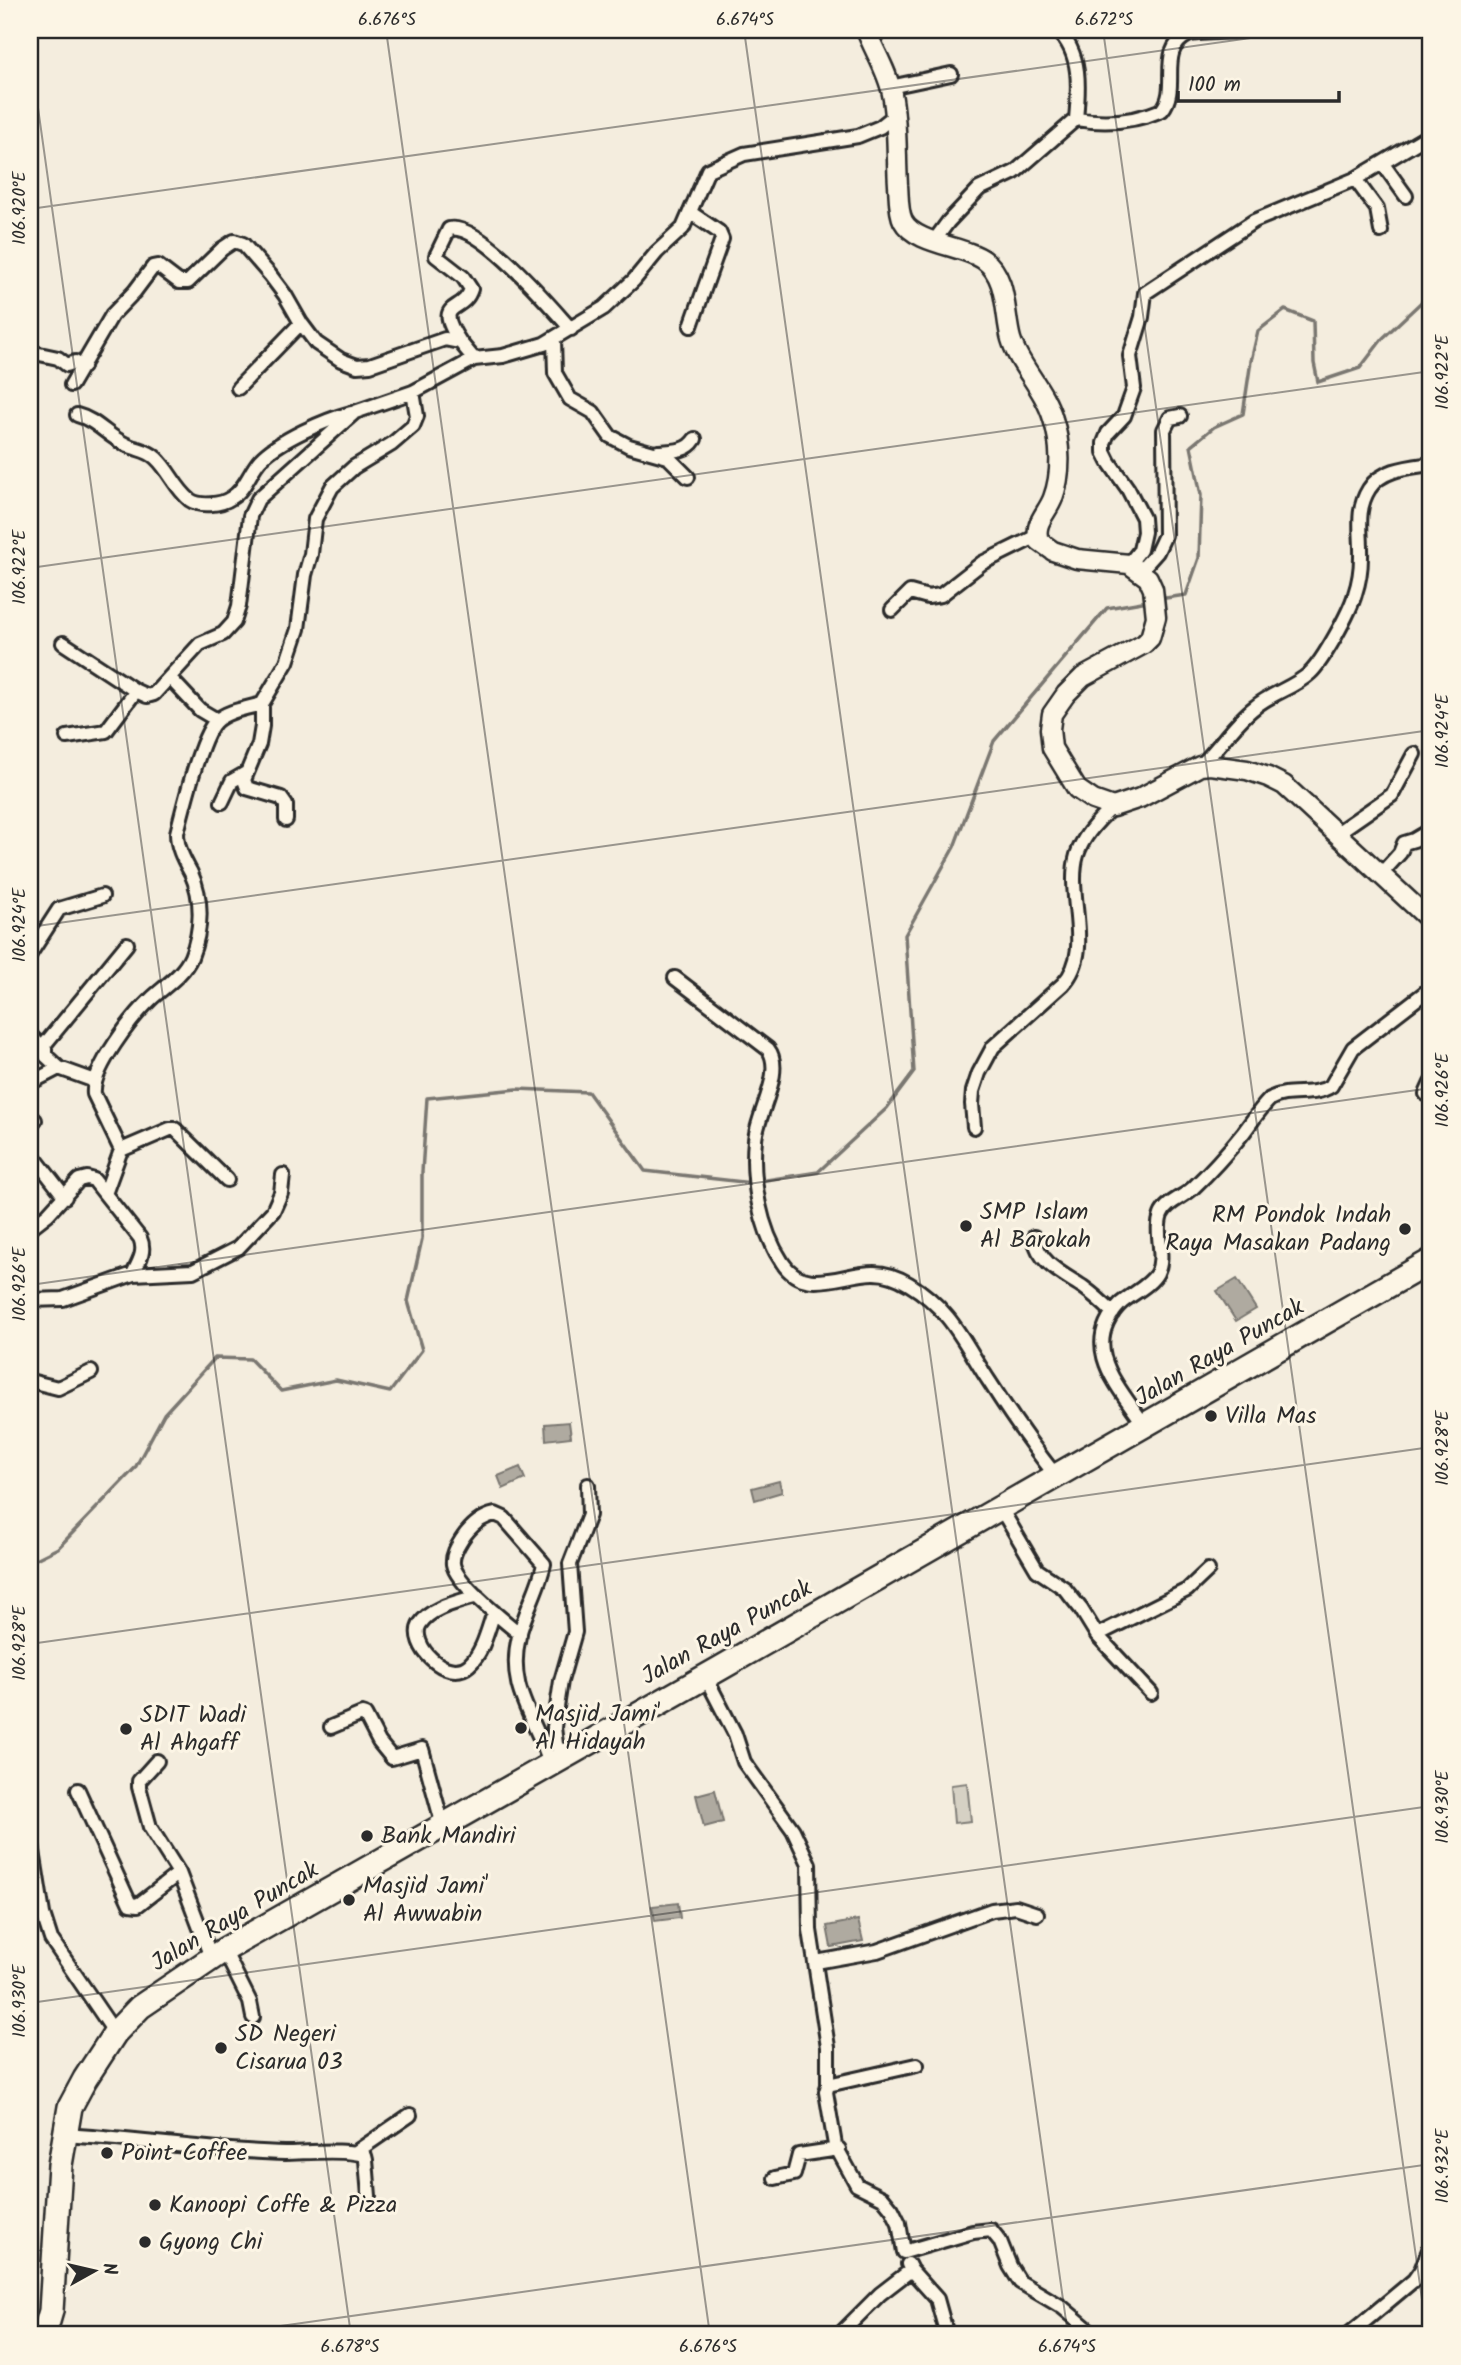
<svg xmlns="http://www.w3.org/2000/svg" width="1461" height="2365" font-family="Kalam,sans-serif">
<rect width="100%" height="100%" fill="#f4edde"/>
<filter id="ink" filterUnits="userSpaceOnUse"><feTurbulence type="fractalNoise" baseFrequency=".0143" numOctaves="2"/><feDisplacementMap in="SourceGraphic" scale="14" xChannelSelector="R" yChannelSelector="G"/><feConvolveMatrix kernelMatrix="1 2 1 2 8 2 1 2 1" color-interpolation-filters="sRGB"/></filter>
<g filter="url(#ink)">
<path fill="#d6d1c4" stroke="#807e78" stroke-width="2" d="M967 1783 971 1821 954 1823 951 1785Z"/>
<path fill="#afaaa0" stroke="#7a7771" stroke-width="2" d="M1237 1279 1256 1309 1236 1321 1217 1291Z
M569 1422 571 1437 546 1440 545 1424Z
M520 1467 525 1479 503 1489 498 1476Z
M779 1481 782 1492 755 1500 752 1488Z
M715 1790 723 1822 704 1827 696 1795Z
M678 1903 680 1918 655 1921 652 1906Z
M858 1920 863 1941 831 1947 827 1926Z"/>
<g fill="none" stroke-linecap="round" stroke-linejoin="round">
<path stroke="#7a7771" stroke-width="3.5" d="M1159 599 1186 595 1199 558 1201 495 1191 446 1214 427 1243 414 1251 361 1258 331 1285 310 1313 321 1314 363 1318 382 1360 368 1383 338 1431 293
M760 1181 818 1172 887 1108 914 1072 905 935 954 847 994 741 1107 608 1148 601
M30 1562 58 1548 135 1468 164 1414 215 1358 250 1359 281 1391 336 1380 390 1392 422 1350 408 1301 422 1239V1172L427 1098 517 1089 588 1092 645 1171 752 1183"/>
<defs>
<path id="street" d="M890 87 951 74
M1076 119C1105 124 1134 122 1162 110 1181 87 1156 51 1188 35 1197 31 1229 33 1243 30
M1383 164 1406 196
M1355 179 1377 209 1381 231
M934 241 948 222 979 189 1015 172 1076 119C1079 88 1082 53 1057 30
M691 326 722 239 719 232 691 213
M554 339 555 373 570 399 593 412 610 436 629 446 668 457 688 477
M460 342C432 299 463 315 471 289L463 277 436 256 449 229C480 222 550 306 571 329
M30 352 58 358 67 365 75 362 83 367
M71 385 112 315 135 291 153 267 158 266 179 282H188L222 249 234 241 243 244 270 275 285 295 301 323 316 343 341 360 357 366 370 365 445 339 460 342 474 359
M238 388 301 323
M77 415C97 420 108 437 127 445 137 450 148 450 156 458 170 471 175 488 190 500 200 507 221 505 231 498 245 490 250 471 260 460 279 440 325 420 351 413
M658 452C672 451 687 452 695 439
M1129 564 1140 550 1144 532 1143 518 1128 489 1109 462 1104 452V443L1108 433 1124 416 1134 388 1130 356 1142 317 1145 293 1254 221 1355 179 1431 134
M1140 571 1157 552 1165 535 1164 430 1170 418 1180 416
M892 610 910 592 928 597 941 595 982 563 1037 536
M63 643 136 691 147 696 154 694 200 644 223 634 234 622 239 606 250 516 258 499 355 412 413 392 474 359 503 356 544 344 604 308 634 280 657 252 683 228 708 170 744 154 858 136 880 127 894 116
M170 678 200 710 217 720
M67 737 106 731 136 691
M1200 766C1219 748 1234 723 1255 707 1271 693 1294 688 1310 673 1323 661 1350 612 1355 594 1359 582 1361 570 1361 557 1362 533 1355 511 1369 489 1381 469 1410 467 1431 464
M222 802 232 781 246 773
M286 820V805L281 798 247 788 244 780 259 744 262 726V704L287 662 298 629 305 575 311 554 315 519 332 487 354 467 392 444 413 426 417 416 413 392
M1337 833 1392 795 1414 754
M1381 874 1400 853 1404 843 1414 840 1431 830
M30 954 59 909 102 896
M675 978 768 1049C785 1071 757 1114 755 1140 751 1179 760 1229 782 1262 804 1297 842 1273 874 1273 886 1273 899 1278 909 1284 951 1309 964 1343 989 1381 1010 1414 1032 1446 1056 1476
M30 1035 44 1050
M95 1081 59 1068 45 1055V1044L127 944
M30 1083 59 1068
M1426 1094 1431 1083
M30 1124 35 1120
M974 1127 972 1104 973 1091 979 1073 993 1047 1063 984C1095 950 1065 896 1077 855 1083 836 1098 820 1113 807
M121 1150 170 1129H175L227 1180
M30 1152 65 1197
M30 1228 48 1214 79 1180 87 1178 94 1180 105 1194
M1034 1237C1038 1263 1063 1274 1083 1287 1094 1295 1104 1304 1113 1313
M133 1274 193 1271 238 1248 273 1211 281 1193 283 1175
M30 1300 63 1299 133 1274C139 1262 146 1251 140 1238L105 1194 121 1150 94 1094C91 1070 133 1016 151 999 165 986 183 975 191 957 202 930 203 899 191 873 184 860 177 848 177 833 183 809 200 738 215 722 226 711 247 708 262 704
M30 1381 58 1388 91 1372
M1145 1426C1120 1388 1078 1347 1120 1304 1131 1294 1150 1286 1157 1273 1166 1256 1154 1233 1161 1215 1166 1202 1184 1197 1193 1188 1211 1171 1228 1152 1244 1132 1252 1121 1260 1109 1270 1099 1288 1088 1312 1098 1331 1086L1353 1048 1431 988
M1000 1507 1037 1570 1064 1588 1081 1609 1097 1635 1151 1693
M477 1596C459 1602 431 1607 420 1624 408 1644 447 1684 469 1665 483 1653 488 1629 494 1612
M520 1634C504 1621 456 1583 453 1564 452 1555 457 1547 462 1539 470 1527 481 1517 495 1514L504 1518 544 1564C539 1588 525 1611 519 1636 506 1690 535 1716 550 1764
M1097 1635 1187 1590 1208 1570
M705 1676 735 1734 744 1762 793 1830 809 1864 810 1930 828 2047V2085L826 2092 835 2145 857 2185 883 2198 892 2209 899 2223 904 2252 973 2232 991 2230 1000 2241 1010 2266 1020 2282 1062 2307 1095 2335
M331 1727 362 1714 365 1715 379 1742 392 1758 422 1749 443 1826
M563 1757 556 1744 554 1727 561 1681 575 1632 570 1564 589 1515 588 1485
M157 1761 139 1781V1787L150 1827 179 1873 211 1957
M78 1790 130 1904 138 1905 179 1873
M30 1832 43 1914 51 1939 115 2033
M224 1950 250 2002 253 2017
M816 1962 877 1951 992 1910 1016 1907 1037 1914
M828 2085 917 2065
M63 2135C137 2139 210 2151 285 2153 304 2153 351 2148 365 2156L366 2160 369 2196
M356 2152 410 2115
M775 2178 794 2174 799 2155 839 2149
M908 2264 911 2270 937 2299 947 2335
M839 2335 880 2294 911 2270
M1348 2335 1414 2280 1421 2270 1431 2245"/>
<path id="secondary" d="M866 30C874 51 888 72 892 94 898 123 896 155 898 185 899 196 898 211 903 221 915 244 965 246 984 260 1008 277 1004 314 1011 339 1019 366 1044 388 1053 419 1061 443 1062 474 1053 498 1047 514 1033 523 1039 541L1053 551 1077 559 1129 564 1148 578 1153 589 1156 617 1150 638 1144 644 1083 677 1066 694 1052 714 1050 729 1052 748 1077 789 1093 800 1113 807 1140 798 1200 766 1210 765 1247 770 1268 777 1284 785 1431 921"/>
<path id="highway" d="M44 2335 51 2311 60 2165 70 2107 85 2079 115 2033 140 2007 224 1950 719 1669 1431 1261"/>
</defs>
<use href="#street" stroke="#2b2b2b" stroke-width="18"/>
<use href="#secondary" stroke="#2b2b2b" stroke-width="23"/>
<use href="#highway" stroke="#2b2b2b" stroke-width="28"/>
<use href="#street" stroke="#fcf5e5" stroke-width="12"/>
<use href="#secondary" stroke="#fcf5e5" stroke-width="18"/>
<use href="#highway" stroke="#fcf5e5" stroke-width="23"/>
</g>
</g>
<path fill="none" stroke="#2b2b2b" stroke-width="2" stroke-opacity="0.45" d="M386 30 710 2335M744 30 1068 2335M1103 30 1427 2335M30 51 351 2335M30 209 1308 30M30 568 1431 371M30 927 1431 730M30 1285 1431 1088M30 1644 1431 1447M30 2003 1431 1806M216 2335 1431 2164"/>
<g fill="#2b2b2b" stroke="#fcf5e5" stroke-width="2.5">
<circle cx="966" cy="1226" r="7"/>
<circle cx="1405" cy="1229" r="7"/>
<circle cx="1211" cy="1416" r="7"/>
<circle cx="521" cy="1728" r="7"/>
<circle cx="126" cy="1729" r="7"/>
<circle cx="367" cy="1836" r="7"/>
<circle cx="349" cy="1900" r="7"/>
<circle cx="221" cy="2048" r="7"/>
<circle cx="107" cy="2153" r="7"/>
<circle cx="155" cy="2205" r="7"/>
<circle cx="145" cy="2242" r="7"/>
</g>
<g text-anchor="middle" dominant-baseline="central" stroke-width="6" stroke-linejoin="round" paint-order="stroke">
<g font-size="24" fill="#2b2b2b" stroke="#fcf5e5" text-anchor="start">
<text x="980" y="1212">SMP Islam<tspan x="980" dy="28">Al Barokah</tspan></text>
<text x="1391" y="1215" text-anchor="end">RM Pondok Indah<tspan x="1391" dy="28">Raya Masakan Padang</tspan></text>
<text x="1225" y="1416">Villa Mas</text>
<text x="535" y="1714">Masjid Jami'<tspan x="535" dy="28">Al Hidayah</tspan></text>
<text x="140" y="1715">SDIT Wadi<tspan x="140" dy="28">Al Ahgaff</tspan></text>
<text x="381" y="1836">Bank Mandiri</text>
<text x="363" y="1886">Masjid Jami'<tspan x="363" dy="28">Al Awwabin</tspan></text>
<text x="235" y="2034">SD Negeri<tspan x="235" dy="28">Cisarua 03</tspan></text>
<text x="121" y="2153">Point Coffee</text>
<text x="169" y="2205">Kanoopi Coffe &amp; Pizza</text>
<text x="159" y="2242">Gyong Chi</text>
</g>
<g font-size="24" fill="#2b2b2b" stroke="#fcf5e5">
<text transform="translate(1220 1353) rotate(-30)">Jalan Raya Puncak</text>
<text transform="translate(727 1633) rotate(-29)">Jalan Raya Puncak</text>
<text transform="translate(235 1917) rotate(-31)">Jalan Raya Puncak</text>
</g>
</g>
<rect width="1461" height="2365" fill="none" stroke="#fcf5e5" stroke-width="77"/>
<g transform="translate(94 2271) rotate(82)" stroke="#fcf5e5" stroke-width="5" paint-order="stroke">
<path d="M0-5L12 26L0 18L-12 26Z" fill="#2b2b2b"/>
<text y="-10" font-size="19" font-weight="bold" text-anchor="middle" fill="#2b2b2b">N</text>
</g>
<path d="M1178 91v10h161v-10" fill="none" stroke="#2b2b2b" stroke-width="3.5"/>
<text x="1188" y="91" font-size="21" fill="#2b2b2b" stroke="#fcf5e5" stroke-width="5" paint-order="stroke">100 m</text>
<rect x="38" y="38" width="1384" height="2288" fill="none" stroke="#2b2b2b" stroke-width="2.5"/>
<g font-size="18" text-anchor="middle" fill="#2b2b2b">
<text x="387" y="25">6.676°S</text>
<text x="745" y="25">6.674°S</text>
<text x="1104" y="25">6.672°S</text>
<text transform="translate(19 208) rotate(-90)" y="6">106.920°E</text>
<text transform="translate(1442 372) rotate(-90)" y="6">106.922°E</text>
<text transform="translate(19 567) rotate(-90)" y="6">106.922°E</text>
<text transform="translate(1442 731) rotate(-90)" y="6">106.924°E</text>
<text transform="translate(19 925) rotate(-90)" y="6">106.924°E</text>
<text transform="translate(1442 1090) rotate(-90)" y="6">106.926°E</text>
<text transform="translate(19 1284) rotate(-90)" y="6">106.926°E</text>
<text transform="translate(1442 1448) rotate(-90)" y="6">106.928°E</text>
<text transform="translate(19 1643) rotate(-90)" y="6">106.928°E</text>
<text transform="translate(1442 1807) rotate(-90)" y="6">106.930°E</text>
<text transform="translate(19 2001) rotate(-90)" y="6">106.930°E</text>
<text transform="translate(1442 2166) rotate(-90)" y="6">106.932°E</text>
<text x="350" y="2352">6.678°S</text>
<text x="708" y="2352">6.676°S</text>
<text x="1067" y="2352">6.674°S</text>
</g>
</svg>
